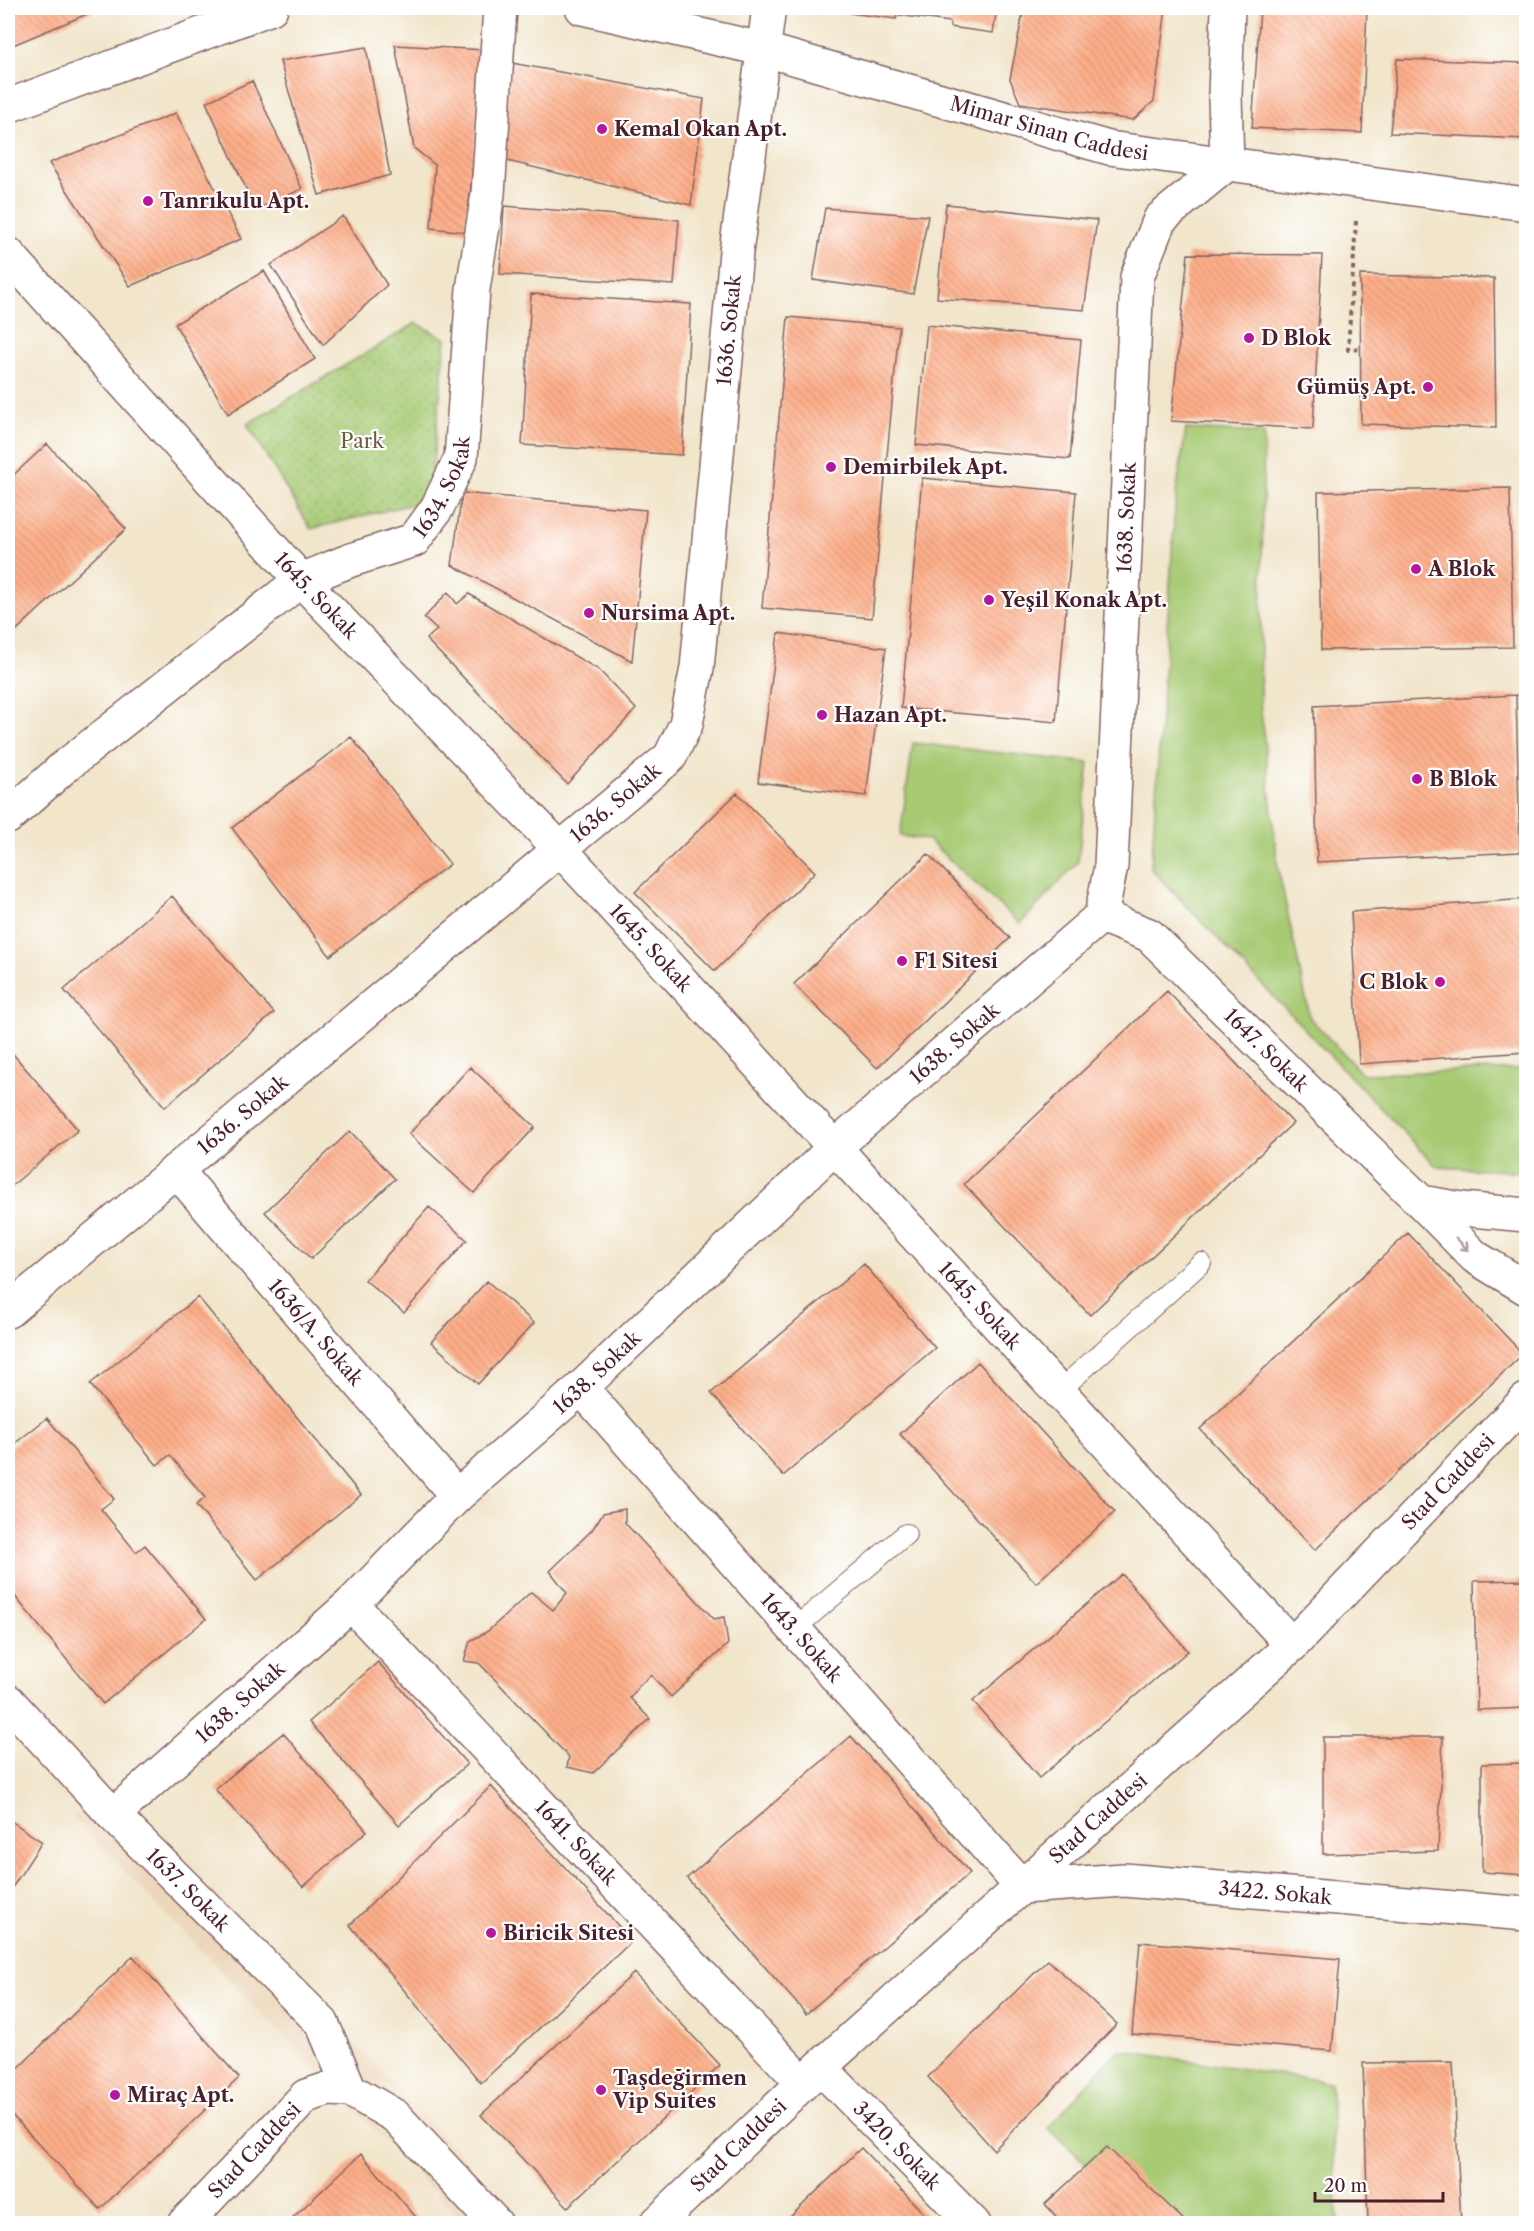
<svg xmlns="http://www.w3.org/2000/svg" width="1534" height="2231" font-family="'Libre Caslon Text',serif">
<defs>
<pattern id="park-dots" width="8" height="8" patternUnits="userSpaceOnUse" patternTransform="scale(1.5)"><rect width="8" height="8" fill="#a7ca73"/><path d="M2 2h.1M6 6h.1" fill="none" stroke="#91ad64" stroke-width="1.8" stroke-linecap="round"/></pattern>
<pattern id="building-back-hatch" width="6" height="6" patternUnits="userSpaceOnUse" patternTransform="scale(1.5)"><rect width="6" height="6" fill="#fdae89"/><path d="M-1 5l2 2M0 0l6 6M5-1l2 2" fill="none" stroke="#da9576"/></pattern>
</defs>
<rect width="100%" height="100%" fill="#fff"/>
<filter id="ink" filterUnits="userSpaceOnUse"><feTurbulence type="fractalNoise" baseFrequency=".0167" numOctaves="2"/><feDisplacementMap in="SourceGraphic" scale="12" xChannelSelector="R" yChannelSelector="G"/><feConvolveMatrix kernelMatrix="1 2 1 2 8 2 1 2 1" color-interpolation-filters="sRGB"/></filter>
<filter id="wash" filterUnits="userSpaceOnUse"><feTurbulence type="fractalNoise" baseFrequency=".008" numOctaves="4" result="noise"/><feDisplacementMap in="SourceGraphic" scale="24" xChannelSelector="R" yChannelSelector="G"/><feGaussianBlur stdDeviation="1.35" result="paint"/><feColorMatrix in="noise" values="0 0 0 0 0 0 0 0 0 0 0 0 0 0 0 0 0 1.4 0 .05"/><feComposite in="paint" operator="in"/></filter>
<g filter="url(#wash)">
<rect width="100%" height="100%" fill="#f1e5ca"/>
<path fill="#edd7bb" d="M120 1798 526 2223H464L72 1817Z"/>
<path fill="#a7ca73" stroke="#78744f" stroke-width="1.5" d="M1186 429 1264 433 1260 701 1278 868 1310 1018 1362 1074 1526 1069V1172L1437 1167 1151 869 1176 494Z
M913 743 1089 763 1078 862 1020 924 928 840 900 836Z
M1118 2050 1330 2082 1338 2223H1150L1048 2128Z"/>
<path fill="url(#park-dots)" stroke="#78744f" stroke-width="1.5" d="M416 323 446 339 429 500 311 529 247 424Z"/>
<g id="blocks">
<path fill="url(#building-back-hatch)" d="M8 8H91L92 12 13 45 8 33Z
M851 8H997L993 33 950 27V22L897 15 896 19 850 13Z
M1024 8H1166L1154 101 1133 120 1020 103 1010 79Z
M1260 8H1367L1362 133 1252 128Z
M1469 8H1526V11L1469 9Z
M395 45 485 50 466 232 431 228 435 165 414 148Z
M366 47 390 175 319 195 280 61Z
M1397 59 1526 63V139L1390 133Z
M512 63 704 99 691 205 499 159Z
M252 81 302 189 256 210 206 102Z
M176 113 241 239 130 286 49 163Z
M946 204 1097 220 1084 310 937 298Z
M504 206 679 220 674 285 500 274Z
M825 208 928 216 913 294 813 280Z
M343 216 387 285 323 345 271 265Z
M1188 254 1322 255 1313 429 1171 421Z
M264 271 315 359 228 414 175 324Z
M1360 275 1494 278 1496 428 1361 424Z
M531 294 691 304 682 455 522 445Z
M788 317 899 327 872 618 762 608Z
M927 325 1081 340 1070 459 916 445Z
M47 444 126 529 8 638V480Z
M922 478 1076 492 1056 722 901 708Z
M1510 488 1513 647 1321 650 1318 492Z
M462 493 646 510 632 661 452 565Z
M448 592 457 604 469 594 599 670 636 709 567 784 426 639 437 630 424 618Z
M778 633 886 648 866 796 758 782Z
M1516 695 1520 852 1317 862 1314 706Z
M351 737 450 864 330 956 232 828Z
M737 793 815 872 715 971 635 892Z
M928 854 1010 938 877 1068 794 984Z
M172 896 274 1013 165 1107 64 990Z
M1526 899V1052L1359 1064 1351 912Z
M1167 991 1293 1123 1090 1315 964 1184Z
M8 1048 78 1130 8 1189Z
M470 1067 535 1127 474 1193 409 1134Z
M350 1131 395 1179 311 1259 265 1212Z
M429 1207 467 1240 404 1313 365 1280Z
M1408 1233 1523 1354 1315 1550 1200 1429Z
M864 1264 935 1348 783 1476 711 1393Z
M487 1281 534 1323 478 1384 431 1342Z
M198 1297 361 1495 257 1580 196 1505 205 1498 170 1455 157 1465 90 1384Z
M978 1362 1115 1512 1036 1583 900 1434Z
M47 1418 114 1499 101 1509 136 1552 145 1545 206 1619 103 1704 8 1588V1449Z
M625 1509V1523L714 1619 724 1617 728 1644 671 1697 651 1675 639 1686 630 1698 650 1719 593 1773 567 1767 569 1757 479 1663 464 1661 470 1641 488 1631 531 1592 553 1610 567 1593 550 1571 592 1530 603 1513Z
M1122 1574 1188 1651 1039 1778 973 1701Z
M1526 1580V1708L1477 1710 1474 1581Z
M378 1662 467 1764 399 1825 309 1722Z
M283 1733 367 1831 303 1887 215 1789Z
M851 1736 970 1873 806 2014 687 1878Z
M1323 1737H1443L1438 1851 1323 1854Z
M1526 1763V1875L1482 1872V1764Z
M491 1786 632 1941 481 2083 350 1925Z
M8 1819 42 1842 8 1894Z
M1140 1942 1340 1959 1332 2051 1132 2034Z
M133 1956 239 2078 100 2209 8 2111V2078Z
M1048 1960 1117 2024 994 2150 928 2077Z
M634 1973 720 2065 568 2207 481 2115Z
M1453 2062 1461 2224H1368L1363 2063Z
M1107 2147 1188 2224H1063L1045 2204Z
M861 2148 934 2224H783Z
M361 2154 422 2224H286Z"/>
</g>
</g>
<g filter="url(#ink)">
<use href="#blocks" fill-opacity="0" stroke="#846463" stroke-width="1.5"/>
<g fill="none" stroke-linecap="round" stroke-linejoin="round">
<defs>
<path id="service" d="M1059 1391 1201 1263
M794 1629 906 1534"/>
<g id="minor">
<path id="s1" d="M8 254 301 580 560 849 1292 1645"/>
<path id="s2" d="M8 817 63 768 301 580 351 560 414 540 437 508 461 458 473 289 488 194 500 8"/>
<path id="s3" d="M1101 916 1149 935 1421 1202"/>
<path id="s4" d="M176 1170 457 1496"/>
<path id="s5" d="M8 1311 670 757 686 724 697 668 736 252 769 8"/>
<path id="s6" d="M581 1388 1022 1887 1124 1880 1526 1914"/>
<path id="s7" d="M351 1604 803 2083"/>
<path id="s8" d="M8 1701 113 1815 322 2023 350 2090"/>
<path id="s9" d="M113 1815 351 1604 457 1496 581 1388 835 1147 1101 916 1111 866 1137 277 1160 219 1227 164 1225 96 1228 8"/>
<path id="s10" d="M820 2067 974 2224"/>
</g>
<g id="tertiary">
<path id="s11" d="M582 8 762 49 1109 148 1526 204"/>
<path d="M8 106 271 8"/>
<path d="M1421 1202 1475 1257 1526 1288"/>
<path d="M1421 1202 1462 1209 1526 1215"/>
<path id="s12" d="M184 2224 306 2096 328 2089 350 2090 395 2116 496 2224"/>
<path id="s13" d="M656 2224 820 2067 1292 1645 1526 1400"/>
</g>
</defs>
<use href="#service" stroke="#846463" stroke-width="22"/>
<use href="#minor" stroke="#846463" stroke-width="36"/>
<use href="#tertiary" stroke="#846463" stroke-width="36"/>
<path stroke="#846463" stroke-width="4" stroke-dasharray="4.5 4.5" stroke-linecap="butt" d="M1356 221 1348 350 1361 349"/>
<use href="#service" stroke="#fff" stroke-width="20"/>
<use href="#minor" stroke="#fff" stroke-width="33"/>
<use href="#tertiary" stroke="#fff" stroke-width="33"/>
</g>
<defs><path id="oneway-shaft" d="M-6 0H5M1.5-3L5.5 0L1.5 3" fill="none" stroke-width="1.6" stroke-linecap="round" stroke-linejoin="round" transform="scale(1.5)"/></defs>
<use stroke="#ae9aa0" href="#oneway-shaft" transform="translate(1462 1244) rotate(46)"/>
</g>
<g fill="#b5179e" stroke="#fff" stroke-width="2">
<circle cx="602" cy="129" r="6"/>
<circle cx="148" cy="201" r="6"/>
<circle cx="1249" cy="338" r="6"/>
<circle cx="1428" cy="387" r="6"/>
<circle cx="831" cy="467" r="6"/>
<circle cx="1416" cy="569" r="6"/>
<circle cx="989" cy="600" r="6"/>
<circle cx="589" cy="613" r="6"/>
<circle cx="822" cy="715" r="6"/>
<circle cx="1417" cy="779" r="6"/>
<circle cx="902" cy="961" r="6"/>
<circle cx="1440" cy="982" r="6"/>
<circle cx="491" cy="1933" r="6"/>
<circle cx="601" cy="2090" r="6"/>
<circle cx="115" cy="2095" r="6"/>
</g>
<g text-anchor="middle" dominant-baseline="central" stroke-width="4.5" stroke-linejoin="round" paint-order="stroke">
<g font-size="20" fill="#4a1f2b" stroke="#fff">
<text stroke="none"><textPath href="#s11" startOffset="483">Mimar Sinan Caddesi</textPath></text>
<text stroke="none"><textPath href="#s5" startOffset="1296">1636. Sokak</textPath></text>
<text stroke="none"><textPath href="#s2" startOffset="558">1634. Sokak</textPath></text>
<text stroke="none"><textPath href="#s9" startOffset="1736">1638. Sokak</textPath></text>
<text stroke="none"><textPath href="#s1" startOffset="460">1645. Sokak</textPath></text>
<text stroke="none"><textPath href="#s5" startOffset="792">1636. Sokak</textPath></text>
<text stroke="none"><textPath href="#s1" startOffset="946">1645. Sokak</textPath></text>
<text stroke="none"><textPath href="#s9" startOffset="1142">1638. Sokak</textPath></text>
<text stroke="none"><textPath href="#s3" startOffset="216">1647. Sokak</textPath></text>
<text stroke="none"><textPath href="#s5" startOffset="306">1636. Sokak</textPath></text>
<text stroke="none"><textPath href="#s1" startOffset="1432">1645. Sokak</textPath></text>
<text stroke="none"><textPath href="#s4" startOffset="214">1636/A. Sokak</textPath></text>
<text stroke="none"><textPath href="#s9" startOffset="656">1638. Sokak</textPath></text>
<text stroke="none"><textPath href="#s13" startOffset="1086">Stad Caddesi</textPath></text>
<text stroke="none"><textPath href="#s6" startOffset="333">1643. Sokak</textPath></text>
<text stroke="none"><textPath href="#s9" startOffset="170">1638. Sokak</textPath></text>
<text stroke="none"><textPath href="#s13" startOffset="600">Stad Caddesi</textPath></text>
<text stroke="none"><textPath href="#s7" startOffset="328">1641. Sokak</textPath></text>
<text stroke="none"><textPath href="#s8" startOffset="261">1637. Sokak</textPath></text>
<text stroke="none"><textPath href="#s6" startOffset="920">3422. Sokak</textPath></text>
<text stroke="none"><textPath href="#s13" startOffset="114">Stad Caddesi</textPath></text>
<text stroke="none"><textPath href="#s10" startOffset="110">3420. Sokak</textPath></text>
<text stroke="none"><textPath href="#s12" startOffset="102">Stad Caddesi</textPath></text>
</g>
<g font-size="20" font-weight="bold" fill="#4a1f2b" stroke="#fff" text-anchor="start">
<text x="614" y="129">Kemal Okan Apt.</text>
<text x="160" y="201">Tanrıkulu Apt.</text>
<text x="1261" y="338">D Blok</text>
<text x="1416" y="387" text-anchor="end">Gümüş Apt.</text>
<text x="843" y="467">Demirbilek Apt.</text>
<text x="1428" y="569">A Blok</text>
<text x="1001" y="600">Yeşil Konak Apt.</text>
<text x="601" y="613">Nursima Apt.</text>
<text x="834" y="715">Hazan Apt.</text>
<text x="1429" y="779">B Blok</text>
<text x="914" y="961">F1 Sitesi</text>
<text x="1428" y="982" text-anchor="end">C Blok</text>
<text x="503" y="1933">Biricik Sitesi</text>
<text x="613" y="2078">Taşdeğirmen<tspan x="613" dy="23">Vip Suites</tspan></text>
<text x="127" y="2095">Miraç Apt.</text>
</g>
<g font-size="20" fill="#6b5b44" stroke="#fff">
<text x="362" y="441">Park</text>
</g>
</g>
<rect width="1534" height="2231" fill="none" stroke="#fff" stroke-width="30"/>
<path d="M1315 2192v9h128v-9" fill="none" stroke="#4a1f2b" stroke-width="3"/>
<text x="1324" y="2192" font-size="18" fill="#4a1f2b" stroke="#ffffff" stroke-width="4.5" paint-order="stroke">20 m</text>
</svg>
